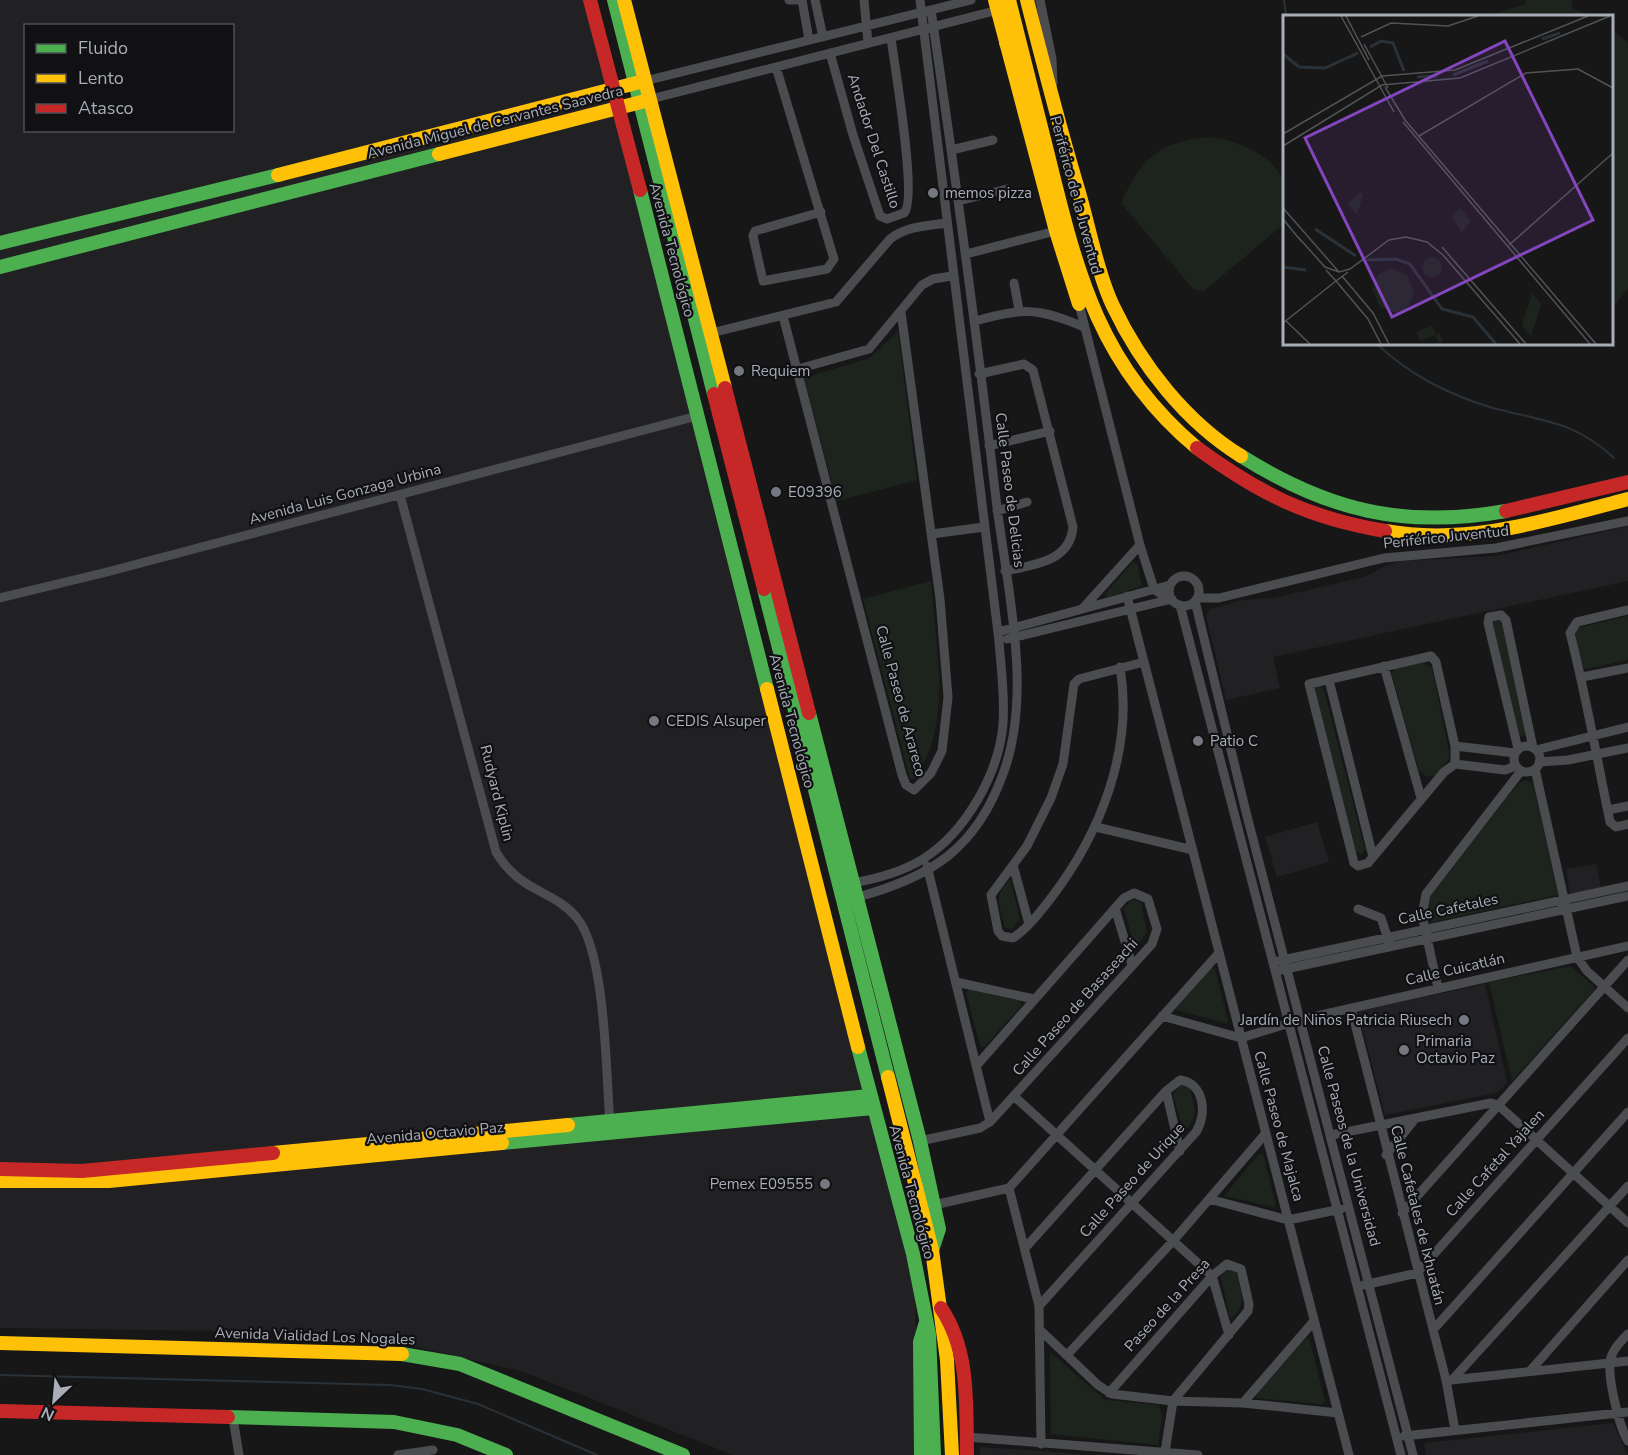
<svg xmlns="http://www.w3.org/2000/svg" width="1628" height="1455" font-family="'Nunito Sans',sans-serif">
<rect width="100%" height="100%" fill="#171717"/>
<path fill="#212123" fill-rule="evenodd" d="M0 0H588L915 1290 919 1440 916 1455H733L524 1372 355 1333 0 1328ZM26 26H232V130H26Z
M1628 526V581L1273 657 1280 688 1226 700 1206 616 1210 609 1242 600 1274 598 1367 576 1385 566 1401 561 1496 556Z
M1317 822 1329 862 1277 877 1265 837Z
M1596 864 1601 888 1570 894 1566 869Z
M1485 984 1507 1082 1502 1089 1496 1093 1385 1115 1358 1011Z
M1613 1423 1628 1455H1426L1424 1443Z
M979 1447 1043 1451 1084 1455H980Z"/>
<path fill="#1d241e" d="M1525 0H1572V8L1592 16H1487L1525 4Z
M1612 29 1628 43V288L1612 309Z
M1210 137C1237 140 1278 156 1284 186 1287 198 1284 212 1284 224L1204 291 1194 290 1121 203C1143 156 1159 142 1210 137Z
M898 331 917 480 837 501 804 378 870 358Z
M1133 562 1137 564 1142 586 1108 597 1105 594Z
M931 581C935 648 954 719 915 779H910L863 599Z
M1628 616V660L1586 669 1582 666 1575 632 1577 628Z
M1495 617 1503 620 1526 730 1523 736H1519L1492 621Z
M1424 662 1432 668 1449 753V759L1435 776H1426L1419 771 1392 675 1394 669Z
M1320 686 1324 690 1365 850 1362 854 1355 852 1313 693 1315 687Z
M1526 780 1531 782 1534 788 1558 895 1432 922 1427 901 1430 894 1518 784Z
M1010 879 1020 919 1012 929 1005 928C999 905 993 897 1010 879Z
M1132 899 1141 902 1147 932 1135 948 1124 908Z
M1571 966 1594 987V990L1512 1081 1489 982Z
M1211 968 1215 969 1228 1021 1226 1023 1175 1010Z
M969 989 1020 1001 1022 1005 984 1047 980 1046 966 992Z
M1181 1084 1189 1085C1194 1107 1200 1115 1184 1132L1173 1095Z
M1263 1153 1276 1205 1273 1207 1224 1196 1258 1155Z
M1229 1269 1236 1271C1241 1289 1248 1307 1230 1318L1221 1277Z
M1309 1338 1325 1401 1322 1404 1257 1398 1256 1395 1304 1340Z
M1050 1352 1105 1400 1159 1405 1162 1416 1158 1445 1051 1434Z"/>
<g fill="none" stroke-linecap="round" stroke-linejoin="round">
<path stroke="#2a3239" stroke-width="2" d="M1284 0 1286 16
M1377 344C1408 374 1451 396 1493 408 1542 421 1575 421 1614 458
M0 1375 390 1385 422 1389 478 1404 597 1455"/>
<path stroke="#4b4c50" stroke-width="9" d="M789 0H797
M802 0 809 40
M815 0 823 37
M864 0 868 43
M1040 0 1052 59 1053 84
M830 53 853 135 880 216 887 219 904 213C918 200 894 63 891 38
M776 67 834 259 827 269 763 281 753 236 755 231 821 212
M645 81 971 0
M651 99 998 10
M951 150 993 140
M958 201 1007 189
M966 254 1056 231
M1014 283 1019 310
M1079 304 1140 545 1154 589 1169 600
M783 316 902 775 906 785 914 790 931 773 942 751 948 697 940 599 901 312
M975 321C1024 308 1036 307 1084 327
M711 333 836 302 890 239C907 226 926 226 946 223
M798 369 869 349 922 285 933 279 952 276
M979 374 1024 364 1033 370 1073 527C1070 562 1033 565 1005 571
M989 446 1050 431
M400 495 496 852C520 893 553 889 577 918 606 953 606 1075 610 1124
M997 511 1027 502
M932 534 984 527
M1169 591a15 15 0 1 1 30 0a15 15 0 1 1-30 0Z
M1127 596 1349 1455
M0 598 107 572 697 416
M1197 598H1219L1384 558 1496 548 1628 521
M1195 601 1246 812 1413 1455
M1180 605 1401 1455
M1083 608 1140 545
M1628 610 1577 622 1570 633C1586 695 1597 759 1610 822L1616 827 1628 824
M998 632 1170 585
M1007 639 1172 599
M1384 666 1421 798
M1120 667C1134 750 1100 834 1051 898 1040 912 1028 928 1013 938L1002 936 998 931 991 895 1027 846 1051 798 1063 764 1074 684 1079 679 1144 662
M1582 677 1628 668
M1329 680 1373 857
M1455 746 1515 753
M1514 759a13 13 0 1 1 26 0a13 13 0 1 1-26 0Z
M1518 749 1488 623 1489 617 1501 615 1506 620 1533 748
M1536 750 1628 727
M1539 762 1568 760 1628 748
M1455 764V746L1436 662 1431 656 1309 684 1354 863 1358 866 1368 863 1444 772 1455 764 1505 770 1516 766
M1535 769 1577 957 1587 971 1628 1008
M1608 810 1628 806
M1096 827 1193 850
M1013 865 1029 924
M927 866 990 1122
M854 883C878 878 902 872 923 859 966 832 999 773 1003 724 1005 696 1001 668 999 641L920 0
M858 897C931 877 976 849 1003 774 1034 692 1006 584 996 499 977 336 955 173 931 10
M1115 908 1132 965
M1358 909 1381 918 1389 942
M1278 961 1628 886
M1281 970 1628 896
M956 982 1034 999
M1438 988 1422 915 1426 894 1521 771
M1351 1008 1446 1380 1455 1430
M1162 1016 1241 1038 1299 1020 1628 946
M1166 1091 1180 1151
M1015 1097 1212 1276 1229 1335
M1331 1135 1491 1103 1498 1105 1628 1223
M920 1141 980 1128 990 1122 1152 944 1157 929 1148 899 1134 893 1124 898 977 1065
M1386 1155 1416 1118
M1009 1188 1219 953
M1009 1188 1039 1306 1041 1444
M1209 1199 1288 1220 1341 1209
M934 1205 1009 1188
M1402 1213 1628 960
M1026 1247 1166 1091 1180 1080C1205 1083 1207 1115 1196 1132L1039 1306
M1364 1285 1417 1273 1628 1038
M1039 1329 1098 1385 1112 1394 1173 1401 1243 1403 1338 1413
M1433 1330 1628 1112
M1628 1334C1621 1341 1611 1351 1610 1362 1608 1379 1619 1427 1628 1441
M1067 1355 1173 1241 1266 1133
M1530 1371 1628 1260
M1453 1379 1628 1186
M1451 1380 1628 1361
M1109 1393 1212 1276 1227 1264 1241 1269 1249 1304 1248 1311 1173 1401 1165 1452
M1243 1403 1314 1321
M233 1418 239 1455
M1404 1436 1628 1412
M967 1437 1198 1455
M398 1455 433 1450"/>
<path stroke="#4caf50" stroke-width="14" d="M614 0 714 394
M1006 43 1020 69
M640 190 767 689
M0 243 278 175
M0 267 439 154
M1241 456C1329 511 1404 529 1506 511
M764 589 888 1077
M809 713 920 1141 939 1229 932 1250
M858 1047 913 1254 929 1334 934 1455
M568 1125 870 1096
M502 1143 873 1108
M402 1354 460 1364 683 1455
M228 1417 394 1422 457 1435 506 1455
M921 1455 920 1342 926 1322"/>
<path stroke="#ffc107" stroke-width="14" d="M624 0 725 388
M995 0 1056 231 1079 304
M1009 0C1022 51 1035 103 1048 155 1077 273 1099 366 1197 448
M1027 0C1043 63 1059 126 1078 189 1088 223 1098 275 1113 306 1141 365 1186 422 1241 456
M439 154 649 100
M278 175 644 81
M1385 531C1468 546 1548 520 1628 499
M767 689 858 1047
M888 1077 932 1250 947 1360 952 1455
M273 1153 568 1125
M0 1181H109L502 1143
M0 1343 402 1354"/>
<path stroke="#c62828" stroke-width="14" d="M590 0 640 190
M725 388 809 713
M714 394 764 589
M1197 448C1260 494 1308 518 1385 531
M1506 511 1628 482
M0 1169 82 1171 273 1153
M941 1308C970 1351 966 1405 967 1455
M0 1411 228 1417"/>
</g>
<g fill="#757880" stroke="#111113" stroke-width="2">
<circle cx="933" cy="193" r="6"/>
<circle cx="739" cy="371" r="6"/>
<circle cx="776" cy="492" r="6"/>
<circle cx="654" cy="721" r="6"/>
<circle cx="1198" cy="741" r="6"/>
<circle cx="1464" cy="1020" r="6"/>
<circle cx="1404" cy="1050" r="6"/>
<circle cx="825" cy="1184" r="6"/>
</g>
<g text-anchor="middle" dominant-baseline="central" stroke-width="4.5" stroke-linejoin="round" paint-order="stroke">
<g font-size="15" fill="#a8adb8" stroke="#111113">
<text transform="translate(495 122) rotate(-14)">Avenida Miguel de Cervantes Saavedra</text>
<text transform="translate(874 141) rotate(72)">Andador Del Castillo</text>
<text transform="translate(1076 195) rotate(75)">Periférico de la Juventud</text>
<text transform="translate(672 250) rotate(75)">Avenida Tecnológico</text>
<text transform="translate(1010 490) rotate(83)">Calle Paseo de Delicias</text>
<text transform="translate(345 494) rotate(-15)">Avenida Luis Gonzaga Urbina</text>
<text transform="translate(1446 537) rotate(-6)">Periférico Juventud</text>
<text transform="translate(901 701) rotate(75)">Calle Paseo de Arareco</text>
<text transform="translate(792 721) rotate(75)">Avenida Tecnológico</text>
<text transform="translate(497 793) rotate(76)">Rudyard Kiplin</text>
<text transform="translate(1448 909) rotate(-12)">Calle Cafetales</text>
<text transform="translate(1455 969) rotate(-13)">Calle Cuicatlán</text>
<text transform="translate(1075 1007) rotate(-48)">Calle Paseo de Basaseachi</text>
<text transform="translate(1279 1126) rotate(75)">Calle Paseo de Majalca</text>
<text transform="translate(435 1133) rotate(-5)">Avenida Octavio Paz</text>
<text transform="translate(1349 1146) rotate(75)">Calle Paseos de la Universidad</text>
<text transform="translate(1495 1163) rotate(-48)">Calle Cafetal Yajalen</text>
<text transform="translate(1132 1180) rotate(-48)">Calle Paseo de Urique</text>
<text transform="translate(912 1192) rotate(75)">Avenida Tecnológico</text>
<text transform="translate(1418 1215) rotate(76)">Calle Cafetales de Ixhuatán</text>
<text transform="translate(1167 1305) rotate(-48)">Paseo de la Presa</text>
<text transform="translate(315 1336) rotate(2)">Avenida Vialidad Los Nogales</text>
</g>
<g font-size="15" fill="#a8adb8" stroke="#111113" text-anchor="start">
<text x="945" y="193">memos pizza</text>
<text x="751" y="371">Requiem</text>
<text x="788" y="492">E09396</text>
<text x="666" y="721">CEDIS Alsuper</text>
<text x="1210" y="741">Patio C</text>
<text x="1452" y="1020" text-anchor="end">Jardín de Niños Patricia Riusech</text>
<text x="1416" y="1041">Primaria<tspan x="1416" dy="17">Octavio Paz</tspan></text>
<text x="813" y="1184" text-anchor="end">Pemex E09555</text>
</g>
</g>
<g transform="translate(1283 15)">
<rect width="330" height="330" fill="#171717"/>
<path d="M79 177 80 180 74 200 64 188ZM177 193 188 206 179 218 168 201ZM139 252a10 10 0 1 1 20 0a10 10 0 1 1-20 0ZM108 253 124 260 131 278 123 297 116 299 97 292 89 274 95 260ZM249 278 258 289 248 322 239 311ZM149 310 153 320 157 319 160 327 156 328 152 320 137 326 134 317Z" fill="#1d241e"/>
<path fill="none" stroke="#2a3239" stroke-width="3" d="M259 24 277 18M87 32 98 26 110 28 121 56M0 39 16 52 42 53 75 38M170 60 205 46M134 62 154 61M32 214 73 241M84 245 113 244 127 249 159 294 190 302 213 329M0 252 23 255"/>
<path fill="none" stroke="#515357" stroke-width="1.5" d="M58 1 111 97M63 1 86 45M78 22 108 8 165 11 195 1M81 29 105 73M102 72 122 105 313 329M120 107 307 329M0 119 99 61 172 55 305 1M136 121 243 58 295 54 330 73M0 131 99 70 177 63 327 1M0 193 56 257M0 204 18 226M15 222 42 252 56 257 67 254 106 225 123 222 144 227 160 240 237 329M226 230 330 138M159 232 243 329M43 255 53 266 65 257M59 261 90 298 106 329M53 266 85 304 98 329M3 306 27 329M0 308 53 266"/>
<path fill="#8446be" fill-opacity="0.15" stroke="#8446be" stroke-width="3" d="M222 26 310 205 109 302 22 123Z"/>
<rect width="330" height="330" fill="none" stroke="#a8adb8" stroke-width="3"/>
</g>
<rect x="24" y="24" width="210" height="108" fill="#111113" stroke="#4d4f55" stroke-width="1.5"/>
<rect x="36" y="44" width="30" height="9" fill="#4caf50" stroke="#4d4f55" stroke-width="1.5"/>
<text x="78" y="54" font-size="18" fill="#a8adb8">Fluido</text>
<rect x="36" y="74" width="30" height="9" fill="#ffc107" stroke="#4d4f55" stroke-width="1.5"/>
<text x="78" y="84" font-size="18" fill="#a8adb8">Lento</text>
<rect x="36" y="104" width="30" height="9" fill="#c62828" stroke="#4d4f55" stroke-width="1.5"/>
<text x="78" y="114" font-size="18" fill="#a8adb8">Atasco</text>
<g transform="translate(54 1401) rotate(206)" stroke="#111113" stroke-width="4.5" paint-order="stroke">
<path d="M0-4.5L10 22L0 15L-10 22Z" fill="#a8adb8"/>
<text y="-9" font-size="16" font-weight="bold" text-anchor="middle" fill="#a8adb8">N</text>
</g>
</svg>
